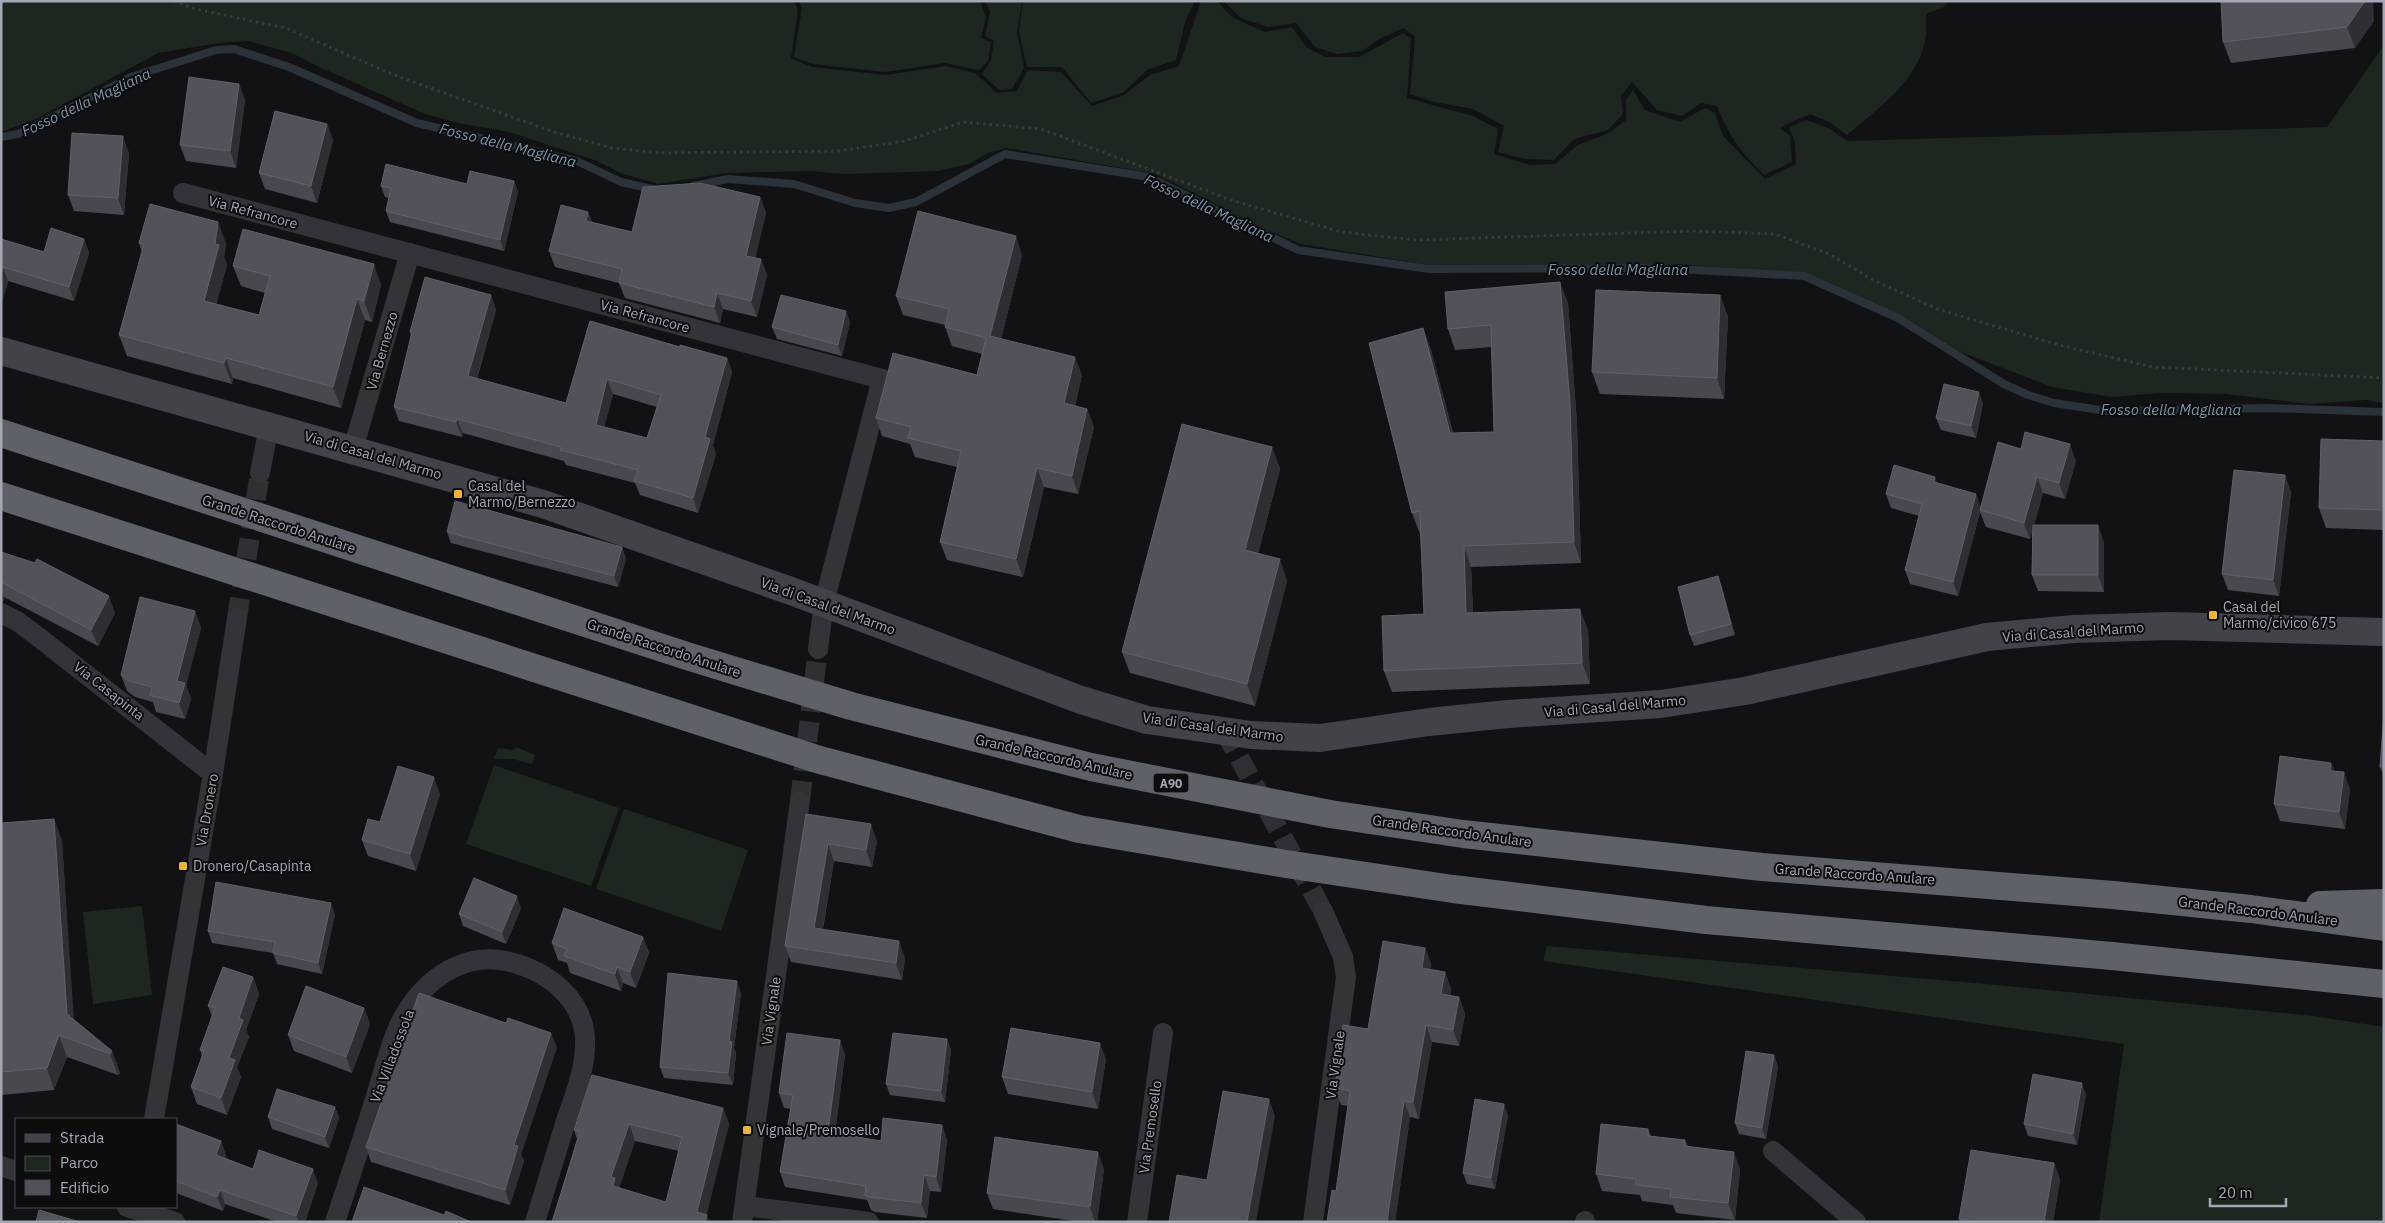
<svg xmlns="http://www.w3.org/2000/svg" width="2385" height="1223" font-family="'IBM Plex Sans',sans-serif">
<rect width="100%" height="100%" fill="#121214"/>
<path fill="#1e2620" d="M1 1H794L798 10 791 58 812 67 886 75 946 66 975 73 997 93 1017 91 1028 70 1061 72 1092 106 1124 95 1150 75 1179 66 1201 1H1217L1233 18 1265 32 1292 27 1307 48 1326 57H1359L1403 33 1411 39 1407 98 1473 116 1498 129 1494 154 1531 165 1555 164 1578 145 1609 133 1626 120V100L1633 90 1645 110 1680 122 1705 108 1715 113 1723 136 1765 179 1796 164 1795 143 1789 127 1807 120 1830 129 1847 141 2327 127 2384 45V403L2366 400 2309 404 2226 394 2161 393 2112 397 2052 387 1961 352 1907 319 1806 274 1679 264 1429 265 1301 244 1269 231 1156 174 1007 148 988 153 969 164 938 171 846 174 810 171 727 173 658 184 621 173 597 161 509 132 462 124 425 114 317 66 292 53 248 41 219 43 158 53 38 118 1 132Z
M799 1H980L986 17 981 38 991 42 988 61 979 70 945 63 885 72 813 64 794 57 802 8Z
M985 1H1022L1017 33 1024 68 1012 89 999 90 982 74 991 60 994 41 985 36 990 12Z
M1023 1H1195L1185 22 1176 60 1147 70 1124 92 1091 103 1062 67H1027L1019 31Z
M1224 1H1949L1944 7 1926 14C1926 22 1927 33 1925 41 1916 83 1878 108 1847 135L1829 122 1810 114 1779 128 1790 135 1792 162 1764 175C1741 152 1729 137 1717 106L1701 103 1682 116 1657 110 1632 82 1621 96 1623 114 1608 130 1574 139 1554 160 1526 159 1498 152 1504 126 1473 109 1434 102 1410 94 1415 37 1404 28 1381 38 1362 51 1337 54 1315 47 1296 23 1268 27 1241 18Z
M516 747 535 755 532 764 513 759H494L498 748 513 750Z
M494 765 619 808 591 886 466 844Z
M624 809 748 850 721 931 596 889Z
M142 906 152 995 93 1004 83 912Z
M1547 946 1997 985 2313 1016 2384 1027V1222H2099L2124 1044 1543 961Z"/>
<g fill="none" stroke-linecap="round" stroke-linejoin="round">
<path stroke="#2b3239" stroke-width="8" d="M1 137 18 134 131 77 216 50 234 49 289 67 417 123 577 161 621 182 652 189
M693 186 728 179 794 184 855 203 889 208 916 202 1005 154 1149 177 1298 250 1429 269 1660 268 1804 276 1898 318 2004 384 2028 395 2054 403 2107 411 2268 408 2384 412"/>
<path stroke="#2f3034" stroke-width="20" stroke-dasharray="20 10" stroke-linecap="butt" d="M237 618 260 473
M1225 732 1323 911
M800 801 818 649"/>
<path stroke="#393b3f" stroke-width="3" stroke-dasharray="2.5 4" stroke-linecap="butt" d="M174 1 195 9 286 28 394 75 557 133 612 148 661 153 838 151 905 141 963 122 1041 129 1231 200 1341 232 1416 240 1692 231 1775 234 1829 254 1875 281 1940 310 2059 345 2153 367 2384 378"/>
<path stroke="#333438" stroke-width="20" d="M183 193 882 379 824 603 818 649
M353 449 410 253
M260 473 269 426
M1 613 17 621 41 639 213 774
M154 1119 213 774 237 618
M1773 1151 1856 1222
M1 1166 16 1171
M745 1206 869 1222
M127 1207 175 1222
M335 1222C349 1180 363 1138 376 1096 386 1065 393 1027 414 1001 435 973 469 953 506 961 547 970 588 1000 585 1048 584 1074 573 1099 565 1124 555 1157 545 1189 535 1222
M742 1222 800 801
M1137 1222 1163 1033
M1313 1222 1346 977 1343 957 1323 911
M1585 1222V1221"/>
<path stroke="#414348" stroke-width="28" d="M1 351 543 504 791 591 1081 700 1147 720 1251 735 1320 738 1429 722 1508 714 1661 704 1745 691 1987 637 2074 629 2170 626 2384 632"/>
<path stroke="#5f6169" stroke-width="28" d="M1 433 690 657 851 706 1091 767 1330 814 1463 834 1762 867 2113 895 2251 909 2384 927
M1 496 820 760 1079 829 1286 864 1453 889 1706 920 2112 956 2384 984
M2320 905 2384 903"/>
</g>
<path fill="#48494f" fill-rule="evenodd" d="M2374 21 2355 48 2231 63 2223 42Z
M239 84 245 100 236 168 186 161 180 145Z
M327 124 333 140 317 203 265 189 259 173Z
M129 153 124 215 74 211 68 195Z
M514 181 518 192 504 251 390 222 386 211 389 198 385 197 381 186 467 184Z
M760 197 766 213 755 258 761 259 767 275 757 317 723 309 720 323 625 298 619 283 555 267 549 251 588 212 592 222 632 232Z
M1 239 44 252 84 239 89 253 74 301 8 281 1 306Z
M139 243H226L224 257 227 265 216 304 259 315 265 293 241 286 233 266 381 285 372 322 365 320 341 408 233 378 232 384 127 356 119 335 142 252Z
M1022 255 1001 339 1082 375 1075 406 1087 409 1094 427 1078 494 1044 487 1023 577 947 560 940 542 957 467 915 457 910 444 882 436 876 418 977 375 982 354 952 346 945 327V325L903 315 896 296Z
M491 295 496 310 477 379 566 403 590 321 680 347 727 358 732 372 713 445 716 454 698 513 640 495 635 483 566 465 564 461 463 433 462 437 399 421 394 407 411 336 410 332ZM613 394 657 407 647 438 604 427Z
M1720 295 1728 317 1724 399 1600 394 1592 372Z
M1568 303 1577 424 1581 563 1471 567 1473 613 1588 630 1590 684 1392 692 1384 671 1424 614 1420 534 1412 513 1423 328 1431 350 1453 433 1494 432 1491 347 1455 350 1448 329Z
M850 322 842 356 777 339 772 327Z
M1983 403 1976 438 1941 430 1936 418Z
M2384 441V530L2326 528 2319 508Z
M1272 447 1280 469 1258 554 1287 581 1255 706 1130 673 1122 652Z
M2021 449 2076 461 2065 499 2043 493 2034 525 2104 542V592L2038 591 2032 575V531L2030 539 1986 527 1980 512 1958 596 1910 584 1905 570 1919 516 1891 508 1886 494 1937 483 1976 494 1980 507Z
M2285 475 2291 492 2279 596 2228 590 2222 574Z
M447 532 622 547 626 559 618 587 451 543Z
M1 552 115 613 98 646 4 597 3 602H1Z
M1718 576 1722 587 1735 635 1694 646 1690 635Z
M195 611 201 628 186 685 191 699 185 719 156 712 153 702 135 697 127 691 121 675Z
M2384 714V776L2380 767Z
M2331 763 2334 771 2350 789 2345 829 2280 821 2274 804Z
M440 794 416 871 368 856 362 840 380 822Z
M806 814 877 841 872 867 834 861 823 929 905 958 902 980 791 962 785 946Z
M54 819 62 841 73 1019 112 1051 120 1073 118 1075 67 1057 54 1090 1 1095V823Z
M521 908 506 944 463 926 459 914Z
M335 914 322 974 277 964 273 953 212 943 208 931Z
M643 937 649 953 636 988 623 983 621 991 570 973 567 963 558 960 552 943Z
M1425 948 1431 964 1430 970 1445 972 1451 989 1450 996 1459 997 1465 1014 1459 1046 1432 1042 1419 1119 1410 1117 1395 1222H1328L1327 1221 1336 1191 1348 1106 1341 1105 1335 1088 1368 1029Z
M253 977 259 994 246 1030 249 1037 237 1067 241 1077 227 1115 197 1104 191 1087 202 1056 200 1050 212 1016 208 1006Z
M741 993 734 1048 736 1053 733 1085 664 1078 660 1067Z
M364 1008 370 1024 352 1073 294 1051 288 1035Z
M947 1039 951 1050 945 1102 890 1095 886 1084Z
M840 1040 845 1055 835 1133 881 1141 942 1125 947 1140 941 1192 930 1191 927 1218 875 1212 871 1210 867 1200 785 1187 780 1172 791 1109 784 1108 779 1093Z
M557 1047 521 1154 524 1161 510 1205 371 1162 366 1147Z
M1774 1055 1778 1067 1766 1139 1739 1134 1735 1123Z
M1106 1059 1098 1109 1008 1094 1002 1077Z
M2086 1094 2077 1145 2028 1136 2024 1124Z
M335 1107 339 1118 329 1148 272 1129 268 1117Z
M723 1108 729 1124 706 1215 552 1222 577 1139 574 1130ZM635 1141 679 1151 666 1202 619 1188Z
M1508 1115 1495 1189 1467 1184 1463 1173Z
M176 1124 221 1141 226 1156 225 1158 253 1169 318 1183 305 1222H277L225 1204 223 1211 176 1193Z
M1648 1129 1651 1136 1685 1140 1688 1146 1740 1169 1735 1220 1676 1213 1673 1205 1642 1201 1640 1195 1602 1191 1596 1174Z
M2054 1163 2060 1180 2053 1222H1960L1959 1219Z
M1104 1169 1097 1222H1080L993 1209 987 1193Z"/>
<path fill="#2e2f33" d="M2365 1H2373L2374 21 2355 48 2347 27Z
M239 84 245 100 236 168 230 151Z
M327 124 333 140 317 203 311 186Z
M123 136 129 153 124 215 118 198Z
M514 181 518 192 504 251 500 240Z
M760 197 766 213 752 272 746 256Z
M588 212 594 227 586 221Z
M218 222 226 243 224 257 227 265 212 321 204 301 215 244Z
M1016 236 1022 255 997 355 990 336Z
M84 239 89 253 74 301 69 287Z
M761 259 767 275 757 317 751 301Z
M374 264 381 285 372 322 364 301Z
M3 267 8 281 1 306V273Z
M1560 282 1568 303 1577 424 1581 563 1574 542Z
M717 293 723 309 720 323 714 307Z
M491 295 496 310 473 391 468 376Z
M1720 295 1728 317 1724 399 1717 378Z
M357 299 365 320 341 408 333 387Z
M846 311 850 322 842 356 838 345Z
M1423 328 1431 350 1458 454 1450 433Z
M1075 357 1082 375 1071 422 1064 403Z
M226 358 233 378 232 384 224 363Z
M727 358 732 372 713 445 716 454 698 513 693 498 705 437Z
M607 379 613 394 601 440 596 425Z
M1979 392 1983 403 1976 438 1971 426Z
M1087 409 1094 427 1078 494 1072 476Z
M457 419 463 433 462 437 456 422Z
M2070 444 2076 461 2065 499 2059 483Z
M1272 447 1280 469 1253 572 1245 550Z
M1037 468 1044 487 1023 577 1016 559Z
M2285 475 2291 492 2279 596 2273 580Z
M1935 477 1940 491 1934 482Z
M2037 477 2043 493 2030 539 2024 523Z
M1976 494 1981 508 1980 510V512L1958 596 1953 582Z
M2098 525 2104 542V592L2098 575Z
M1464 546 1471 567 1474 634 1466 613Z
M622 547 626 559 618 587 614 576Z
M1280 559 1287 581 1255 706 1247 684Z
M1718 576 1722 587 1735 635 1731 624Z
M1 589 4 597 3 602 1 598Z
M109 596 115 613 98 646 91 630Z
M1580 609 1588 630 1590 684 1582 663Z
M195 611 201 628 186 685 191 699 185 719 179 703 177 681Z
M2331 763 2337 779 2330 771Z
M2344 772 2350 789 2345 829 2339 812Z
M434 777 440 794 416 871 410 854Z
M54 819 62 841 75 1035 67 1014Z
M871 824 877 841 872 867 866 850Z
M828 844 834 861 820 944 814 928Z
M517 896 521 908 506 944 502 932Z
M331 903 335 914 322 974 318 963Z
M643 937 649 953 636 988 630 972Z
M899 941 905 958 902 980 896 963Z
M1425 948 1431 964 1428 985 1422 968Z
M617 967 623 983 621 991 615 974Z
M1445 972 1451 989 1447 1011 1441 994Z
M253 977 259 994 246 1030 249 1037 237 1067 241 1077 227 1115 221 1098 229 1058 239 1018Z
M737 981 741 993 734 1048 736 1053 733 1085 728 1073 729 1041Z
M1459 997 1465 1014 1459 1046 1453 1030Z
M364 1008 370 1024 352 1073 346 1057Z
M1426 1025 1432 1042 1419 1119 1413 1102Z
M551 1033 557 1047 521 1154 524 1161 510 1205 505 1190 514 1145Z
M59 1035 67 1057 54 1090 47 1068Z
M947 1039 951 1050 945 1102 941 1091Z
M840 1040 845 1055 833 1147 828 1132Z
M1100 1043 1106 1059 1098 1109 1092 1092Z
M112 1051 120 1073 118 1075 110 1054Z
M1774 1055 1778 1067 1766 1139 1762 1128Z
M2082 1083 2086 1094 2077 1145 2073 1134Z
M1269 1099 1275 1116 1256 1222H1247Z
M1404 1101 1410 1117 1395 1222H1387Z
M1504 1104 1508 1115 1495 1189 1491 1178Z
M335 1107 339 1118 329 1148 325 1137Z
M723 1108 729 1124 705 1222 697 1212Z
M629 1124 635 1141 619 1188 613 1186 611 1177Z
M942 1125 947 1140 941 1192 936 1177Z
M221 1141 226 1156 221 1169 216 1155Z
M1098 1152 1104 1169 1097 1222H1095L1090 1207Z
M1734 1152 1740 1169 1735 1220 1728 1203Z
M2054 1163 2060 1180 2053 1222H2044Z
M313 1169 318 1183 305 1222H299L296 1216Z
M924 1175 930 1191 927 1218 921 1203Z
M220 1190 225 1204 223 1211 217 1197Z
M707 1215 709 1222H705Z"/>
<path fill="#52535a" stroke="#5f6168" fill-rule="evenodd" d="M2221 1H2365L2347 27 2223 42Z
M189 77 239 84 230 151 180 145Z
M275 111 327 124 311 186 259 173Z
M72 133 123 136 118 198 68 195Z
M386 164 467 184 470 171 514 181 500 240 386 211 391 188 381 186Z
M700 183 760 197 746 256 761 259 751 301 717 293 714 307 619 283 622 269 549 251 561 205 588 212 586 221 632 232 643 187Z
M150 204 218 222 215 244 219 245 204 301 259 315 270 276 233 266 243 229 374 264 364 301 357 299 333 387 226 358 224 363 119 335 144 244 139 243Z
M918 211 1016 236 990 336 1075 357 1064 403 1087 409 1072 476 1037 468 1016 559 940 542 961 451 908 438 911 427 876 418 893 353 977 375 986 338 945 327 949 309 896 296Z
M51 228 84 239 69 287 3 267 1 273V239L44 252Z
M425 277 491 295 468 376 566 403 590 321 680 347V345L727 358 705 437 710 439 693 498 634 481 638 470 560 450 561 447 457 419 456 422 394 407 412 332H410ZM607 379 661 395 647 438 596 425Z
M1560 282 1570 403 1574 542 1464 546 1466 613 1580 609 1582 663 1384 671 1382 616 1424 614 1420 511 1412 513 1369 343 1423 328 1450 433 1494 432 1491 325 1448 329 1445 292Z
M1596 290 1720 295 1717 378 1592 372Z
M781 295 846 311 838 345 772 327Z
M1944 384 1979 392 1971 426 1936 418Z
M1182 424 1272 447 1245 550 1280 559 1247 684 1122 652Z
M2025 432 2070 444 2059 483 2037 477 2024 523 1980 510 1998 442 2021 449Z
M2321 439 2384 441V510L2319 508Z
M1894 465 1935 477 1934 482 1976 494 1953 582 1905 570 1922 504 1886 494Z
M2234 470 2285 475 2273 580 2222 574Z
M455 501 622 547 614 576 447 532Z
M2033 525H2098V575H2032Z
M1 552 35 563 37 559 109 596 91 630 1 582Z
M1718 576 1731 624 1690 635 1678 587Z
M140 597 195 611 177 681 185 683 179 703 150 695 152 687 129 681 121 675Z
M2384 714V767H2380Z
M2280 756 2331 763 2330 771 2344 772 2339 812 2274 804Z
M398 766 434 777 410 854 362 840 368 819 380 822Z
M806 814 871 824 866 850 828 844 814 928 899 941 896 963 785 946Z
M54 819 67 1014 112 1051 110 1054 59 1035 47 1068 1 1072V823Z
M474 878 517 896 502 932 459 914Z
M216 882 331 903 318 963 273 953 275 942 208 931Z
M564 908 643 937 630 972 617 967 615 974 564 956 567 949 552 943Z
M1383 941 1425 948 1422 968 1445 972 1441 994 1459 997 1453 1030 1426 1025 1413 1102 1404 1101 1387 1222H1332L1327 1221 1332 1190 1336 1191 1350 1091 1335 1088 1343 1025 1368 1029Z
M223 967 253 977 239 1018 243 1020 229 1058 235 1060 221 1098 191 1087 204 1051 200 1050 215 1008 208 1006Z
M668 973 737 981 729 1041 732 1042 728 1073 660 1067Z
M306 986 364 1008 346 1057 288 1035Z
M419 993 506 1023 508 1018 551 1033 514 1145 518 1146 505 1190 366 1147Z
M1011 1028 1100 1043 1092 1092 1002 1077Z
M787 1033 840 1040 828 1132 881 1141 883 1118 942 1125 936 1177 924 1175 921 1203 869 1197 865 1195 866 1186 780 1172 793 1095 779 1093Z
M893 1033 947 1039 941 1091 886 1084Z
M1746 1051 1774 1055 1762 1128 1735 1123Z
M2033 1074 2082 1083 2073 1134 2024 1124Z
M592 1075 723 1108 697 1212 707 1215 705 1222H552L580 1132 574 1130ZM629 1124 682 1137 666 1202 613 1186 615 1178 611 1177Z
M277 1089 335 1107 325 1137 268 1117Z
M1223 1091 1269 1099 1247 1222H1169L1177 1175 1207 1180Z
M1475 1099 1504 1104 1491 1178 1463 1173Z
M176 1124 221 1141 216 1155 253 1169 259 1150 313 1169 296 1216 220 1190 217 1197 176 1181Z
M1601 1124 1648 1129V1136L1685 1140 1684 1146 1734 1152 1728 1203 1670 1197 1671 1189 1636 1185V1179L1596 1174Z
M995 1137 1098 1152 1090 1207 987 1193Z
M1971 1150 2054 1163 2044 1222H1977L1959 1219Z
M364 1187 444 1215 446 1211 471 1222H352Z
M39 1210 80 1222H36Z"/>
<g fill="#ebb732" stroke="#0d0d0e" stroke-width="2">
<rect x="453" y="489" width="10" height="10" rx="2.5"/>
<rect x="2208" y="610" width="10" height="10" rx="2.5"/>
<rect x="178" y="861" width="10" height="10" rx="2.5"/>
<rect x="742" y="1125" width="10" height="10" rx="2.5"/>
</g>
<g text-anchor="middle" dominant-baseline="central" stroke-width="4" stroke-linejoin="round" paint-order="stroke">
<rect fill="#0d0d0e" stroke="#777a82" stroke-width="1" x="1153.5" y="773.5" width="35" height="19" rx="4"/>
<g font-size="12" font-weight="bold" fill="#a4a8b4">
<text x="1171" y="783">A90</text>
</g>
<g font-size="14" fill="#a4a8b4" stroke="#0d0d0e">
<text transform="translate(253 212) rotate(15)">Via Refrancore</text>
<text transform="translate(645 316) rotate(15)">Via Refrancore</text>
<text transform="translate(382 351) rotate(-74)">Via Bernezzo</text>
<text transform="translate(373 455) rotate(16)">Via di Casal del Marmo</text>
<text transform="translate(279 524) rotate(18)">Grande Raccordo Anulare</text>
<text transform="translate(828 606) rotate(20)">Via di Casal del Marmo</text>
<text transform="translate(2073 632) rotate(-4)">Via di Casal del Marmo</text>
<text transform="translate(664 648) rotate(18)">Grande Raccordo Anulare</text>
<text transform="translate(109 691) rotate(38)">Via Casapinta</text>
<text transform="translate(1615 706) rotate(-5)">Via di Casal del Marmo</text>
<text transform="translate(1213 727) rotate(8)">Via di Casal del Marmo</text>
<text transform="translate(1054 757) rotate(13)">Grande Raccordo Anulare</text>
<text transform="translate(207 810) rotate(-80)">Via Dronero</text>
<text transform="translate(1452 831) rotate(8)">Grande Raccordo Anulare</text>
<text transform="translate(1855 874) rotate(4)">Grande Raccordo Anulare</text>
<text transform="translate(2258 911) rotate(7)">Grande Raccordo Anulare</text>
<text transform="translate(771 1011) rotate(-82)">Via Vignale</text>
<text transform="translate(392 1056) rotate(-69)">Via Villadossola</text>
<text transform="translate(1335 1065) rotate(-82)">Via Vignale</text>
<text transform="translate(1150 1127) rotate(-82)">Via Premosello</text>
</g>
<g font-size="14" fill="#a4a8b4" stroke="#0d0d0e" text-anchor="start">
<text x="468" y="486">Casal del<tspan x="468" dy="16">Marmo/Bernezzo</tspan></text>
<text x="2223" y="607">Casal del<tspan x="2223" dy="16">Marmo/civico 675</tspan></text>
<text x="193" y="866">Dronero/Casapinta</text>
<text x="757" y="1130">Vignale/Premosello</text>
</g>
<g font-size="15" font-style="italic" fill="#7b94ae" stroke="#0d0d0e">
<text transform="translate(86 102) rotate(-25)">Fosso della Magliana</text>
<text transform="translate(508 145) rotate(14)">Fosso della Magliana</text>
<text transform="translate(1209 208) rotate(25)">Fosso della Magliana</text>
<text x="1618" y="269">Fosso della Magliana</text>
<text x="2171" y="409">Fosso della Magliana</text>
</g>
</g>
<rect width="2385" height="1223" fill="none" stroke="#a4a8b4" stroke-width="5"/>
<rect x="15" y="1118" width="162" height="90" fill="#0d0d0e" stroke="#494b50"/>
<rect x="25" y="1134" width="25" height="8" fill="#414348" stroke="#494b50"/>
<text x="60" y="1143" font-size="15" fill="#a4a8b4">Strada</text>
<rect x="25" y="1156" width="25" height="15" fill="#1e2620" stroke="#494b50"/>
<text x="60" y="1168" font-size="15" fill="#a4a8b4">Parco</text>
<rect x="25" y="1180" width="25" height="15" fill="#52535a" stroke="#494b50"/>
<text x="60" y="1193" font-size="15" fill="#a4a8b4">Edificio</text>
<path d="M2210 1198v8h76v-8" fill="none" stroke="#a4a8b4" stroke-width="2.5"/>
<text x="2218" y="1198" font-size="15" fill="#a4a8b4" stroke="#0d0d0e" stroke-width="4" paint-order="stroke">20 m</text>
</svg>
